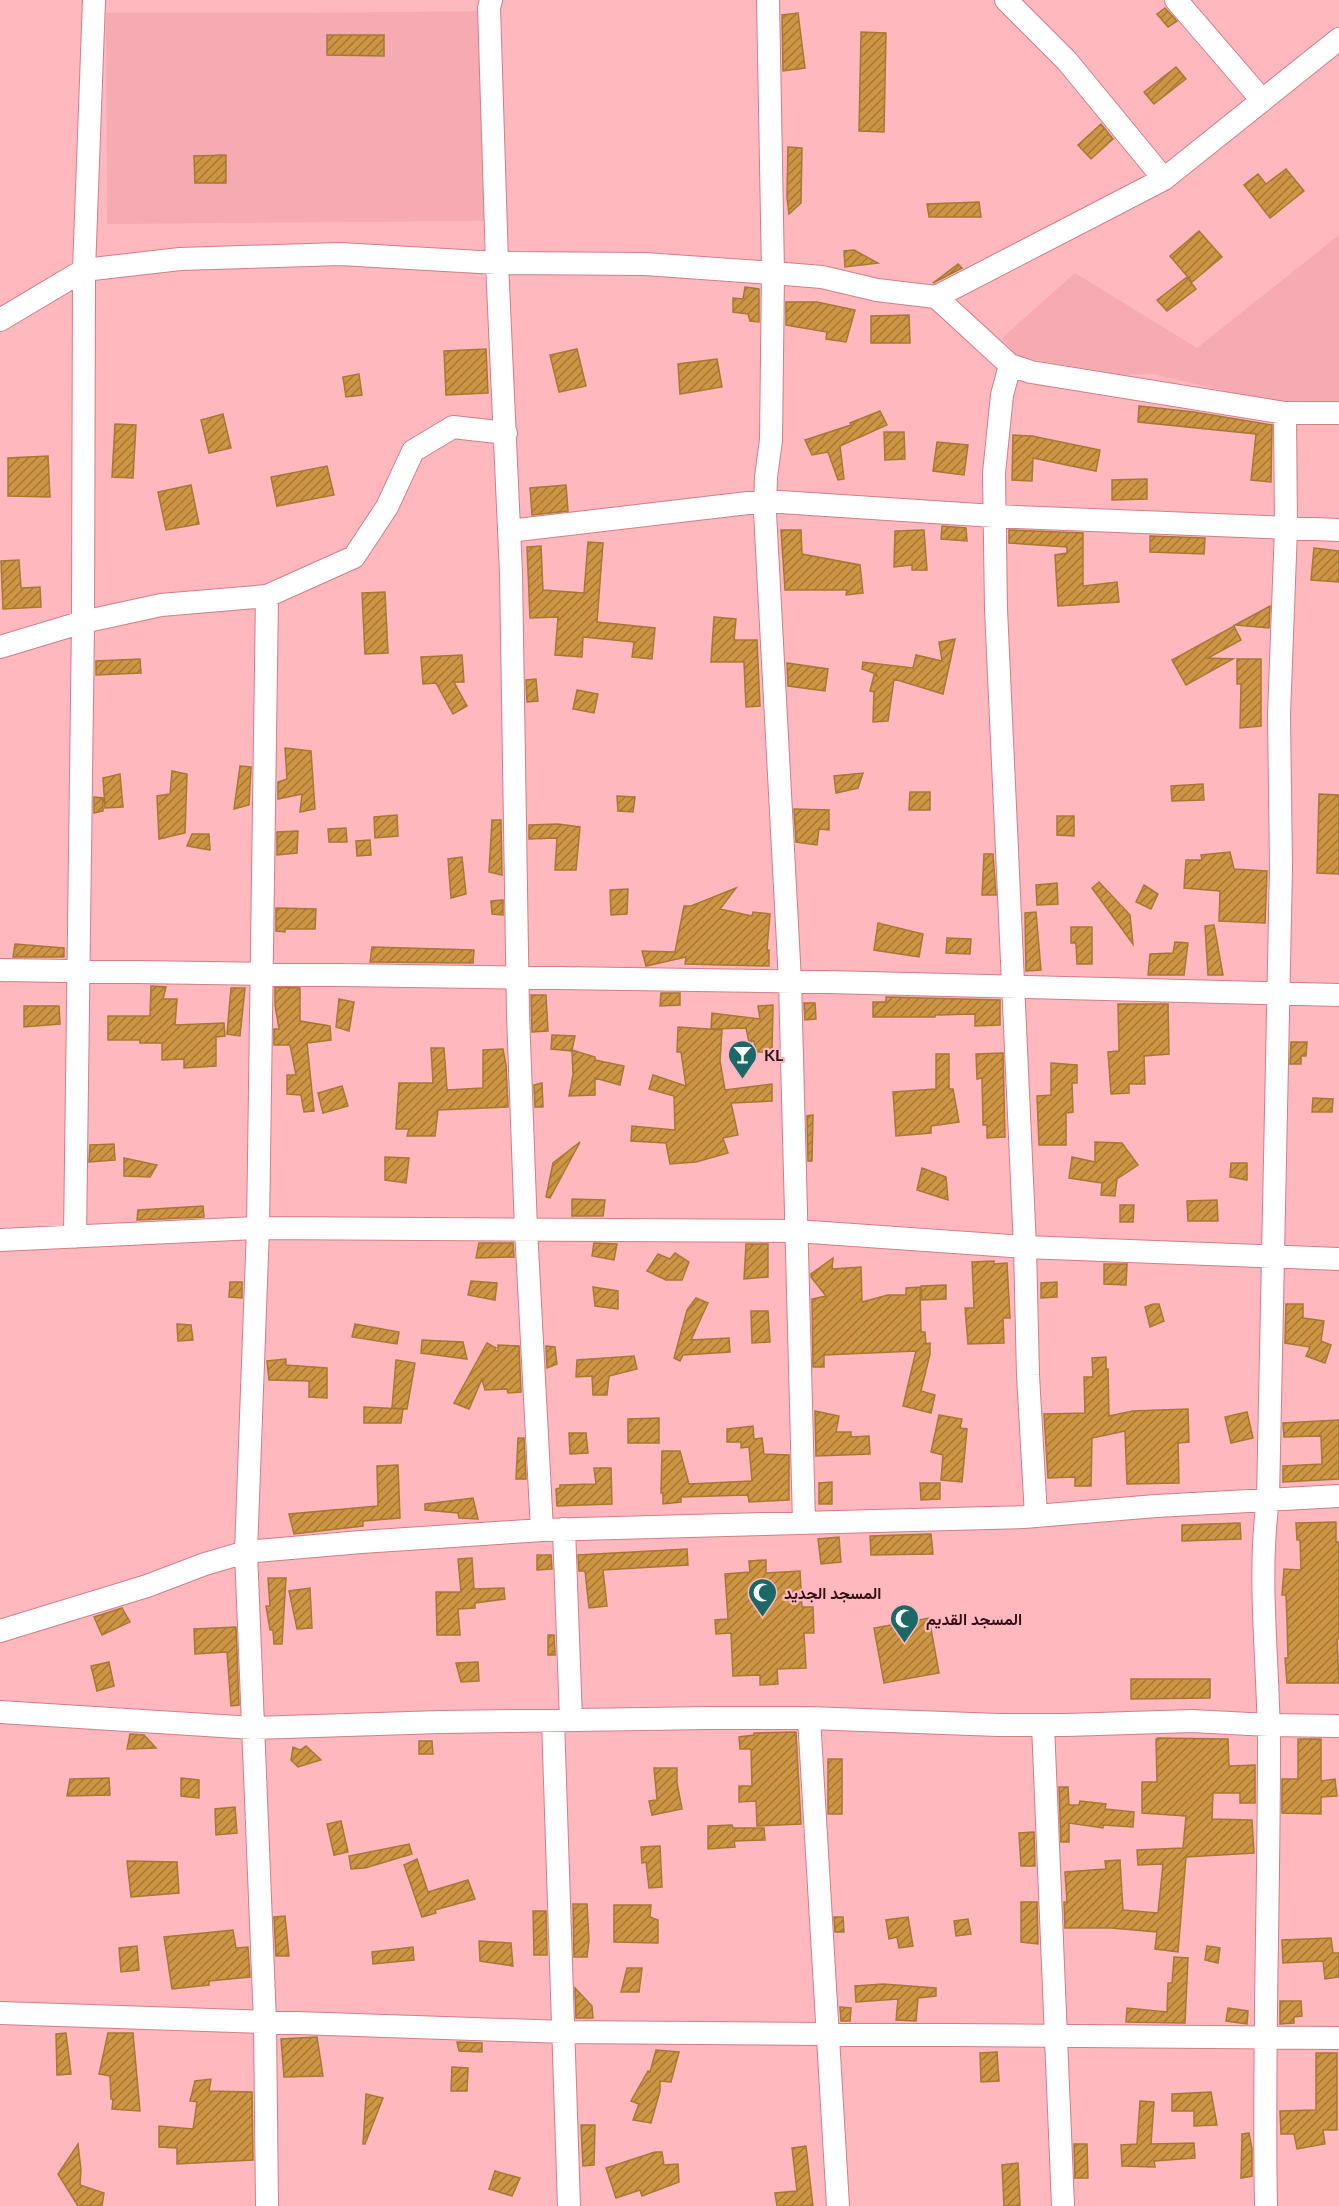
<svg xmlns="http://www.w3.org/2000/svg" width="1339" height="2206" font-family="Lato,Vazirmatn,sans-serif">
<defs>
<pattern id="building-hatch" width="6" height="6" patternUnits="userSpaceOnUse" patternTransform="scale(1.5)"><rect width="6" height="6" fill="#cd9544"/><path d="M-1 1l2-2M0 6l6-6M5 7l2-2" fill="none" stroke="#a77838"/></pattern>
</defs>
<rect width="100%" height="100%" fill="#ffb8be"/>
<path fill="#f6aab1" d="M482 11 487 221 107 224 106 13H316Z
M1339 235V408L1293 407 1153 374 1120 375 1032 359 1015 354 1002 338 1075 273 1197 348Z"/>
<path fill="url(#building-hatch)" stroke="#a77834" stroke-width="1.5" d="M1165 8 1177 21 1168 27 1157 14Z
M798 13 805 68 783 71 782 15Z
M861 32 886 33 884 132 859 131Z
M327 35H384V56L327 55Z
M1176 67 1186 79 1154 104 1144 92Z
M1101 124 1113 139 1091 159 1078 145Z
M788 147 802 148 801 203 789 214 787 197Z
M226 155V183H195L194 156Z
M1286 169 1304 191 1270 218 1244 185 1258 174 1266 184Z
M979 202 981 217H929L927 204Z
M1199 231 1222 257 1192 282 1170 256Z
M854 250 878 263 845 267 844 251Z
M958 264 962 268 933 283Z
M1187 277 1196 289 1167 311 1157 300Z
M745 287 759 289V322L750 321 748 314 733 312V298L743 299Z
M786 302H817L855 310 846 342 826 339 827 332 786 325Z
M909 315 910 343H871V316Z
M486 349 488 393 446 395 444 351Z
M577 349 586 386 559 392 550 355Z
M717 359 722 387 680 394 678 364Z
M359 374 362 395 346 397 343 377Z
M1139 406 1194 412 1272 425 1271 482 1251 480 1256 434 1138 422Z
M880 411 887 425 840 446 844 479 838 480 828 452 812 455 805 440 851 425 850 423Z
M223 414 231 448 209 453 201 420Z
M115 424 136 425 133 478 112 477Z
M884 432H904L905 459 885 460Z
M1013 435 1032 436 1100 450 1096 471 1033 458 1032 481 1012 480Z
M937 442 968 445 964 475 933 471Z
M48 456 50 497 8 496V458Z
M327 466 334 495 277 506 271 477Z
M1147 479V499L1112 500V480Z
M191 485 199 524 166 530 158 492Z
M566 485 568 511 532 515 530 488Z
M942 526 966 528 967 541 941 539Z
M781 530H801L802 554 860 565 863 593 846 595 847 590H785Z
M924 530 927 570H912V565L894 567 895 531Z
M1009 530 1083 533V586L1117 582 1119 602 1058 606 1055 555 1067 553V547L1009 543Z
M1150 536 1205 538 1204 554 1150 552Z
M588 542 603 543 597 622 655 628 652 659 632 657 634 642 583 637 582 657 555 655 558 617 530 618 527 547 541 546 543 590 584 593Z
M1314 548 1339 551V582L1311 580Z
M19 560 21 588 40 587 41 607 3 609 1 561Z
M385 592 388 653 365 654 362 593Z
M1270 606 1269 628 1235 625Z
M714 617 736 619 734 640H757L760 706 746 707 744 662H711Z
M1234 626 1241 640 1208 658 1233 659 1186 685 1172 660Z
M955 639 943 694 894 679 888 721 873 722 874 692 870 691 874 675 877 676 876 674 862 669 863 662 913 668 916 655 942 661 939 642Z
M462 655 464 682H454L467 706 453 714 436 683 423 684 421 657Z
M140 659 141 673 96 675V661Z
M1237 659H1261V726L1240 728 1241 684H1237Z
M787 663 828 669 825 691 788 686Z
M536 679 538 701 527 702 526 680Z
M577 690 598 694 594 713 573 709Z
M285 748 311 751 315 809 300 812 302 794 278 799V782L287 779Z
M240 766 251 767 249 805 234 809Z
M172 771 187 774 185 833 159 839 157 796 170 794Z
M863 773 858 788 836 793 834 776Z
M120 774 123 807 105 808 103 778Z
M1203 784 1204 800 1172 801 1171 786Z
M910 792H930V810H909Z
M1319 794 1339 795V874L1317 873Z
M617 796 635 797 633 812 618 811Z
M94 797 103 798V811L94 813Z
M794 809 829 810V830L819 829 817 845 796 842Z
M397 815 398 836 375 838 374 817Z
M1057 816H1074V836L1057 835Z
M492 820H501L502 875 489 872Z
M558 824 580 827 576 870H555L557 838 529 839V825Z
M346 828 347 842H329L328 829Z
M298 831 297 853 277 855V832Z
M192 834H209L210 850 187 846Z
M370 840 371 855 357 856 356 841Z
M1230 852 1234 869 1267 871 1265 923 1219 921 1220 891 1184 888 1186 860H1202L1201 855Z
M984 854H993L996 895H982Z
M462 857 466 894 451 898 448 859Z
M1099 882 1130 915 1133 944 1092 888Z
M1057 883 1058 904 1037 905 1036 885Z
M1144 885 1158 894 1151 909 1136 902Z
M736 888 720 909 752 916 753 912 770 914 767 950H769V966L685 964 686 957 646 966 642 951 675 952 684 906H691Z
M628 889 627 914 611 915 610 890Z
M503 900V915L492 914 491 901Z
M276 908 316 909 315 929H285V932L276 931Z
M1036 912 1041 970 1026 971 1025 913Z
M878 923 923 934 919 957 874 950Z
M1214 925 1223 975H1208L1205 926Z
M1071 927H1092V964H1077L1076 943H1071Z
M947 938 971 939 970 954 946 953Z
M1175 942 1188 943 1184 975H1148L1150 954 1173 953Z
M15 944 64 948V957H13Z
M372 947 474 950 473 963 370 962Z
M151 986 166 987 163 999H177L175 1025 224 1023 225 1036 216 1037V1066L184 1068V1059L162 1060V1043H140V1040H108V1016H150Z
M275 987 300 988V1021L330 1026 331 1040 307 1043 314 1111 304 1112 301 1095 287 1094V1075H296L290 1045H274V1029H279L275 1005Z
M231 988H245L240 1036 227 1034Z
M661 993H680V1005L660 1006Z
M531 995H546L548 1031 532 1032Z
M886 997 1000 1000V1025L975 1026V1014L935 1015V1017H873V1002H886Z
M339 999 354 1002 349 1031 336 1027Z
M804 1003H815L816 1019 805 1020Z
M1118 1004H1168L1169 1054 1144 1056 1145 1084H1129V1093L1111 1094 1108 1052 1119 1051Z
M773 1005 772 1052H756L754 1041 749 1042 746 1028 711 1029 712 1013 760 1019 758 1006Z
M24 1006H59L60 1024 24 1027Z
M678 1027 722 1030 720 1061 725 1090 772 1084V1101L731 1103 738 1135 723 1138 728 1153 696 1162 670 1164 666 1143 631 1141 632 1126 675 1130 674 1096 649 1089 653 1075 686 1086 681 1052H677Z
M552 1035 575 1036 572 1050 595 1057V1060L624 1066 620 1085 595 1078V1095L569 1096 573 1075 572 1051 551 1049Z
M1291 1042H1307L1306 1056H1301V1064H1290Z
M431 1048H444L447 1090 483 1088V1050L503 1049 506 1065 508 1107 438 1110 435 1136H407L409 1129H396L399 1083H433Z
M1003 1053 1005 1137 987 1138V1125H983L982 1078 977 1079 976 1054Z
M936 1054H949V1089H953L959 1122 931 1126V1133L896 1136 893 1092 936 1089Z
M1051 1063 1077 1065V1083H1072L1073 1112 1066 1113V1145H1039L1037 1096 1051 1095Z
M542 1083 543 1107H535L534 1085Z
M342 1086 348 1106 323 1113 318 1093Z
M1313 1098 1333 1099 1332 1112H1312Z
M813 1115 812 1161H808L807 1116Z
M580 1142 550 1198 546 1197 553 1163Z
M1095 1142 1122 1143 1138 1165 1117 1179 1115 1196 1101 1195 1102 1183 1069 1178 1072 1157 1095 1162Z
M114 1144 115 1160 89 1162 90 1145Z
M385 1157 409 1158 406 1183 385 1180Z
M124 1158 157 1165 150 1177 124 1176Z
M1231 1163H1247V1180L1230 1177Z
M922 1168 946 1177 948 1200 917 1190Z
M572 1199 605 1200 603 1216H572Z
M1217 1200 1218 1221H1188L1187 1201Z
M1120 1205H1134L1133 1222H1120Z
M203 1206 204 1217 137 1220 138 1210Z
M479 1243H513L514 1257 476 1258Z
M594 1243 617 1244 614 1260 592 1256Z
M746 1244H768V1277L744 1279Z
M675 1253 689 1262 682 1280H666L647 1271 658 1254 670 1259Z
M833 1258 832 1269 861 1267 862 1302 888 1295H906V1288L920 1287 921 1332H925L926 1344 930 1343V1354L921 1391 935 1395 931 1413 903 1406 916 1351 824 1355V1367H813L812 1299 826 1296 811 1277V1274Z
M994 1261V1264L1007 1263 1010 1318H1003L1004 1343 968 1344 965 1308H974L972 1262Z
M1104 1264H1127L1126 1285 1104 1284Z
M471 1281 497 1283 495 1300 468 1295Z
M230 1282H242V1298L229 1297Z
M1057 1282V1297L1041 1298V1283Z
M946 1285V1299L922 1300 921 1286Z
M593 1287 618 1291V1309L595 1306Z
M696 1298 708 1303 691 1340 729 1338 730 1352 683 1355 680 1361 674 1358 687 1310Z
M1153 1304H1159L1164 1321 1150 1327 1145 1307Z
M1286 1304H1303V1318L1324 1321 1321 1341 1331 1345 1325 1363 1306 1356 1310 1347 1285 1343Z
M751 1311H768L770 1342 752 1343Z
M177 1324 191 1325 193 1340 178 1341Z
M355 1324 399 1332 397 1344 352 1337Z
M422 1340 463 1342 467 1359 421 1353Z
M487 1343 496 1348 495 1350 498 1351V1345L519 1346 521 1392 508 1393 507 1389 485 1390 482 1379 469 1409 454 1403Z
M546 1346 555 1347 557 1364 547 1368Z
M634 1356 637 1369 609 1376 607 1395H593L592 1376 576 1377 577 1360Z
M1106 1357V1369H1108L1109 1416 1133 1411 1188 1409 1189 1442 1178 1443 1179 1483 1127 1484 1125 1431 1092 1438 1091 1486H1075V1477L1048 1478 1044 1414 1085 1413 1084 1377H1093L1092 1358Z
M286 1359V1365L327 1368V1398L309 1397V1381L269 1380 267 1361Z
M396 1360 415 1363 407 1409 392 1408Z
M364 1407 403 1409 401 1423H364Z
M815 1411 839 1416 836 1432H851V1437L869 1436 870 1454 816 1456Z
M1247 1412 1253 1438 1231 1443 1225 1417Z
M939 1415 962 1419 960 1428 967 1429 962 1482 941 1480 943 1455 931 1452Z
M659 1418V1443H628V1419Z
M1339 1420V1479L1283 1482V1466L1322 1464 1321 1436 1284 1437 1283 1423Z
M753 1426 754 1439 762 1438 764 1454 789 1455V1500L749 1502 748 1495 681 1497V1502L663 1504V1493H661L662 1451H680L689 1484 752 1481 749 1447 741 1448V1442H727V1429Z
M569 1433H586L588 1453 570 1454Z
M518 1438H524L526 1479H516Z
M398 1465 400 1518 363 1521V1526L294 1534 289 1514 378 1506 377 1466Z
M594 1468H611L612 1504 557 1506 556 1489 560 1488V1485L596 1484Z
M832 1482V1504H819V1483Z
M920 1483H940V1499L921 1500Z
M473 1498 478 1519 459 1518 458 1513 425 1510V1504Z
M1336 1522V1542H1339V1639H1337L1339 1683H1287L1285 1658H1288L1287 1621 1286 1595H1282L1284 1569 1301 1570 1300 1540H1297L1296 1523Z
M1240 1523 1241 1539 1182 1541V1525Z
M931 1534 933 1554 871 1555 870 1536Z
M839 1537 841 1562 821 1564 818 1539Z
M687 1549 688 1565 603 1570 607 1606 589 1608 585 1571H579L578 1555Z
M537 1555H551L552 1569 537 1570Z
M472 1558 474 1589 504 1588 505 1599 475 1603V1608L458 1609 460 1635H437L436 1592H461L458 1559Z
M766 1560V1573L800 1571 802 1607H813L814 1633H804L806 1668 777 1669 778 1684 760 1685V1675L733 1676 731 1633 716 1634 715 1620 728 1619 725 1574 750 1572 749 1561Z
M268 1578H286L282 1644H274L273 1630H270L266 1606H270Z
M310 1588 312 1628 297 1629 289 1591Z
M122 1608 130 1622 102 1635 94 1617Z
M929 1618 939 1673 884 1683 874 1628Z
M236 1627 239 1705 231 1706 227 1652 195 1654 194 1629Z
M548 1635H554L555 1655H548Z
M109 1662 114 1686 97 1691 91 1666Z
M478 1662 479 1681 461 1682 456 1663Z
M1131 1679H1210V1698L1131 1699Z
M796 1732 801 1824 757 1826 756 1801 739 1802V1786H752L751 1749H740L739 1737 754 1735V1733Z
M130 1734 144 1735 156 1748 127 1749Z
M1158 1738 1228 1739 1229 1766 1255 1765V1803H1240V1793H1213L1212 1819 1252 1820 1254 1853 1186 1857 1178 1952 1155 1949 1157 1932 1111 1928H1065L1064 1902H1067L1065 1872 1106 1869 1105 1861 1120 1860 1123 1910 1158 1913 1163 1864 1138 1865 1137 1850 1183 1848 1186 1816 1142 1813V1782H1157L1156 1739Z
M1298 1739H1321V1781L1335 1779 1337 1796 1321 1797V1814L1282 1813V1779H1298Z
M419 1741H432L433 1754H419Z
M306 1746 321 1760 298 1767 291 1760 293 1747 300 1750Z
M828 1759H842V1814H828Z
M654 1768H677V1783L682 1809 652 1815 649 1801 657 1800Z
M109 1778 110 1795 67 1796 70 1779Z
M181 1778 199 1780V1798L181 1796Z
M1059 1787H1068L1069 1805H1079L1080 1801 1106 1804 1105 1809 1134 1812 1133 1827 1103 1825V1828L1069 1823V1842H1061Z
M235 1807 237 1833 216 1835 215 1809Z
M341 1821 348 1852 334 1855 327 1824Z
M732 1825 733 1828H764L765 1840 734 1841 735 1847 708 1849V1826Z
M1034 1832 1035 1866H1021L1019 1833Z
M409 1844 412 1854 365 1868 351 1869 349 1856Z
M660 1846 662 1887 649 1888 646 1862 642 1863 641 1847Z
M417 1859 428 1892 468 1880 475 1899 435 1910 436 1913 422 1917 404 1865Z
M127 1861 177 1862 179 1893 131 1897Z
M1021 1902H1037L1038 1944 1021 1942Z
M573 1904H587L589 1940 587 1957H574Z
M614 1905H651L650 1917 658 1920V1943L614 1942Z
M533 1911H546L547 1955H534Z
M285 1916 289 1956H276L274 1917Z
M834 1917H843L844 1932H835Z
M908 1917 913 1946 899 1948 897 1937 889 1939 886 1920Z
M968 1919 971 1934 956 1936 954 1921Z
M233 1930 236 1948 248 1947 250 1977 209 1981V1985L172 1989 164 1937Z
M1331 1938 1333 1953H1339V1977L1325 1979 1323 1961 1283 1963 1282 1940Z
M479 1941 511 1943 513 1966 480 1961Z
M137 1946 139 1970 121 1972 119 1948Z
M1207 1946 1220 1948 1218 1963 1205 1960Z
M413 1947 414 1960 373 1964 372 1952Z
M1174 1957 1188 1958 1185 2023 1126 2022 1127 2008 1167 2012 1168 1983H1172Z
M627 1968H642L639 1992H621Z
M883 1984 936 1988V1996L918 1998 916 2021 896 2020 898 1999 856 2002 855 1986Z
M575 1988 592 2006 593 2018H576Z
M1280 2001H1301L1302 2016 1294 2017V2023L1280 2024Z
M840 2007 851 2008 850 2021H841Z
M1228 2008 1248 2011 1247 2024 1226 2021Z
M66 2033 71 2074 57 2075 56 2034Z
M108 2033H133L140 2111 112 2109 113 2099H111L110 2076 99 2074Z
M317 2037 323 2076 284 2077 281 2039Z
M457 2042 482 2043V2052L459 2051Z
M656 2050 679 2052 671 2082 660 2081V2091L651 2123 633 2120 639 2104 631 2101 648 2071 650 2072Z
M997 2052 999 2081 981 2082 980 2053Z
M1316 2053H1337V2130H1323L1325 2144 1297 2149 1294 2134H1281L1280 2111 1316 2110Z
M452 2067 468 2068 467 2091H451Z
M211 2079 209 2091 252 2092 253 2160 177 2164V2148L159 2147V2126L193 2129 197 2102 190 2101 195 2081Z
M1211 2092 1217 2125 1194 2126V2111H1172V2094Z
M366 2094 383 2098 365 2144H363Z
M1140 2101 1154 2102 1151 2144 1194 2143 1195 2158 1154 2161 1155 2167 1122 2166 1121 2145 1137 2144Z
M581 2125H595L594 2165 583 2166Z
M1249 2133 1252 2149V2176L1241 2178 1242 2134Z
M78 2144 81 2170 80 2185 104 2193 102 2206H78L58 2174Z
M1074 2144H1087L1088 2178H1075Z
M806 2146 813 2206H777L775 2193 797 2191 792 2148Z
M655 2152H662L664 2165 678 2164 679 2182 642 2196 640 2190 616 2198 606 2168Z
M1018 2163 1020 2206H1004L1002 2165Z
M495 2171 520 2178 512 2196 489 2189Z"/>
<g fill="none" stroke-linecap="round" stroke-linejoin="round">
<defs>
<path id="minor" d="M491 0 489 8 497 263 511 573 518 1014 526 1229 542 1530
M768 0 773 273 771 440 766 477 765 512 790 981 804 1522
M1006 0 1067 61 1164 179
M1176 0 1262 100
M936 297 1010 365 1031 372 1285 413H1339
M0 320 84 270 180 259 340 254 497 263 645 264 773 273 822 277 877 290 936 297 1164 179 1339 39
M1010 365 1002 395 994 473 996 609 1025 1247 1028 1375 1036 1516
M509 531 765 501 994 516 1339 530
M267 596 258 1228 246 1552 265 2022 267 2206
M0 647 83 622 161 605 267 596 354 557 387 507 413 451 453 427 506 433
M0 970 827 982 1339 995
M75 1237 83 622 84 270 94 0
M0 1240 258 1228 796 1231 1025 1247 1339 1259
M564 1529 571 1720
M0 1631 147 1586 205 1564 246 1552 361 1542 542 1530 1024 1517 1156 1506 1339 1496
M0 1712 253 1728 440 1722 711 1718H809L998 1725H1067L1192 1721 1269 1725 1339 1726
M809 1718 838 2206
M553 1721 569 2206
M1043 1725 1063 2206
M0 2013 564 2032 1339 2038
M1266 2206C1263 2053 1269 1901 1269 1748 1269 1666 1257 1581 1268 1499L1281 867 1279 715 1286 528 1285 413"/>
</defs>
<use href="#minor" stroke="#d17e87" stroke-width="24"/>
<use href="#minor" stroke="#fff" stroke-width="22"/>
</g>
<defs>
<symbol id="bar-pin" viewBox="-11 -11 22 30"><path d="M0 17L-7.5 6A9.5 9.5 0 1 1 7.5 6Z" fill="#1b6867" stroke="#ffb8be"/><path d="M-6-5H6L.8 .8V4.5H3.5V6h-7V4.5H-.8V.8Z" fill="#fff"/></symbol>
<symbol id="mosque-pin" viewBox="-11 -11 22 30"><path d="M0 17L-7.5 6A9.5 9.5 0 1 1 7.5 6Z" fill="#1b6867" stroke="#ffb8be"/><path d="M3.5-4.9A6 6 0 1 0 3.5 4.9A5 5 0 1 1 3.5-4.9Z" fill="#fff"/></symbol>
</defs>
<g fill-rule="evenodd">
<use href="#bar-pin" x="726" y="1038" width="33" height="45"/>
<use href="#mosque-pin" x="746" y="1576" width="33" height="45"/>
<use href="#mosque-pin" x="888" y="1602" width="33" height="45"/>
</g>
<g text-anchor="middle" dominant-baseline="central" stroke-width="4.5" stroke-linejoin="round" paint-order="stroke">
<g font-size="16" font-weight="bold" fill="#2f1014" stroke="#ffb8be" text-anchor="start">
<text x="764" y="1054">KL</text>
<text x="784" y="1592">المسجد الجديد</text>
<text x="926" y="1618">المسجد القديم</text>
</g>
</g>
</svg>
